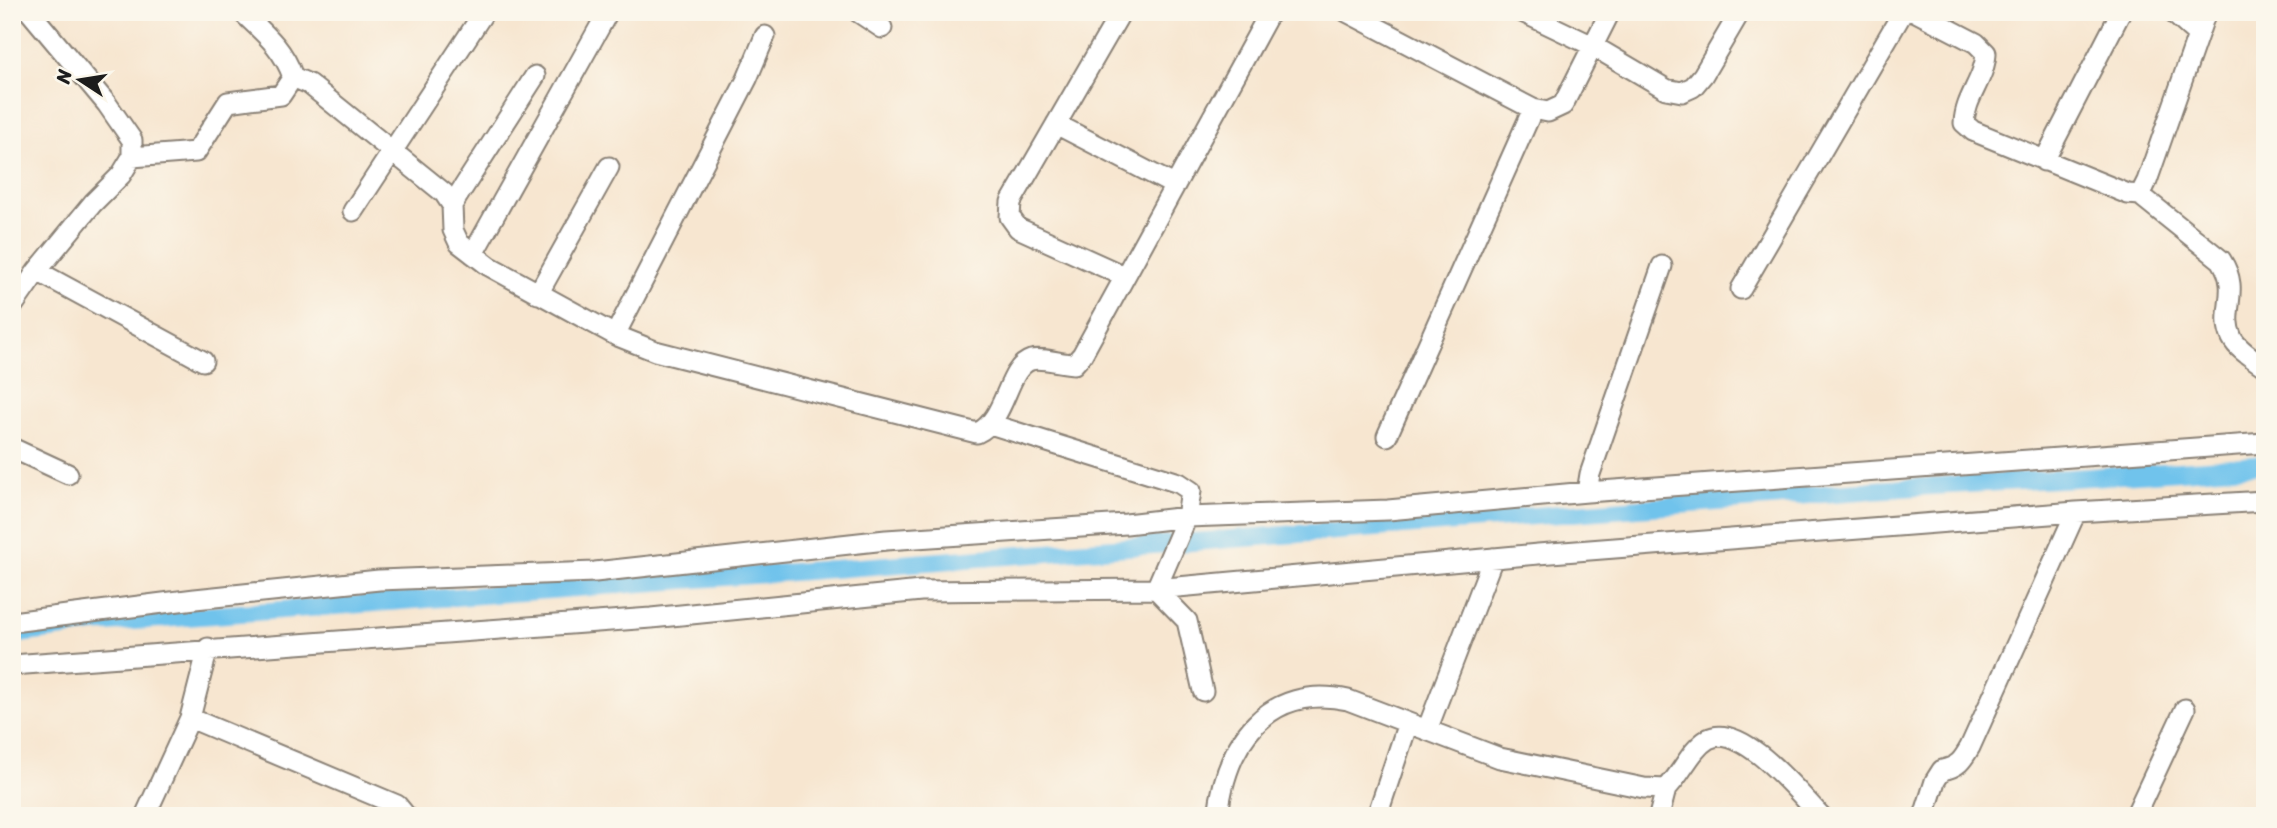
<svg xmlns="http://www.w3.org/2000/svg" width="2277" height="828" font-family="Sriracha,sans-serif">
<rect width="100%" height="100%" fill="#fbf7ec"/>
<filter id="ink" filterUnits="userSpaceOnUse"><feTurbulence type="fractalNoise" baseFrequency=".0143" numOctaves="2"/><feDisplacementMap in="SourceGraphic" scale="14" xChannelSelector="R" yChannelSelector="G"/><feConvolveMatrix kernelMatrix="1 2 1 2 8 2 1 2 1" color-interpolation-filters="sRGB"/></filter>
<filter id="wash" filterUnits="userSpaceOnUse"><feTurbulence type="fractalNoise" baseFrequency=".00686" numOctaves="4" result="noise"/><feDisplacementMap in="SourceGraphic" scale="28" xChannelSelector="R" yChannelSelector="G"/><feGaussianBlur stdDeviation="1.57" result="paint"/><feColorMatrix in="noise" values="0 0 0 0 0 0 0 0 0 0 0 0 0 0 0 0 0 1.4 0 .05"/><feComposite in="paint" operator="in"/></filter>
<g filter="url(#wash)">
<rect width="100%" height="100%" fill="#f7e6d0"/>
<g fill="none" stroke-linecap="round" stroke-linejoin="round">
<path stroke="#70c3ec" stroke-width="18" d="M12 635 93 624C682 579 1272 538 1861 491 1995 481 2130 477 2265 464"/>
</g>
</g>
<g filter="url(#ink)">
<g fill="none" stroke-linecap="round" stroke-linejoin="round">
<defs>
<path id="minor" d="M242 12C264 33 283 48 293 77L309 84 444 193 452 205 453 230 459 243 489 266 615 335 655 351 977 433C1007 420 1006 368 1031 360 1042 357 1062 364 1074 364L1082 355 1270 12
M858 12 882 28
M1121 12 1011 202 1010 217 1018 228 1124 276
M1347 12 1533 109 1548 112 1563 105 1610 12
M1522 12 1593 46 1666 89 1682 92 1693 87 1703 75 1740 12
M1916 12 1976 43 1986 53C1985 79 1965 97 1964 123L1973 131 2128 194 2140 195 2147 181 2206 12
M2172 12 2198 35
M1056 124 1174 185
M132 157 196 152 228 102 281 95 293 77
M2044 161 2121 12
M2140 195 2221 260C2242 292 2219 311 2232 338 2238 350 2254 359 2265 367
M452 205 535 76
M353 211 484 12
M473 254 608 12
M37 271 203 361
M1741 289 1903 12
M538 294 609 167
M12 307 37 271 93 203 121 175 132 157V140L107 104 30 12
M615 335 747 79 765 36
M990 424 1179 483 1191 491 1187 517 1156 589 1187 621 1203 691
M1387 436 1533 109
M12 448 68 474
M1587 492 1590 474 1662 266
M12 622 195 599 379 580 595 572 886 540 1126 524 1187 517 1388 510 1587 492 2265 443
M12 665 651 618 921 591 1156 589 1538 554 2076 512 2265 501
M190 718 397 805 406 816
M1427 730 1493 558
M145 816 190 718 208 648
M1218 816C1226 742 1268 683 1348 700L1500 758 1644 788 1666 789C1682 774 1690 750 1708 739 1742 721 1800 795 1821 816
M1377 816 1408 723
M1659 816 1666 789
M1924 816 1935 781 1942 770C1958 767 1962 761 1970 747L2076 512
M2135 816 2185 709"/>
</defs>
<use href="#minor" stroke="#8a8176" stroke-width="23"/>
<use href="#minor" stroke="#fff" stroke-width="19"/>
</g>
</g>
<rect width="2277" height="828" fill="none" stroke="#fbf7ec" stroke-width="42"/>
<g transform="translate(80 80) rotate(282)" stroke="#fbf7ec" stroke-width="5" paint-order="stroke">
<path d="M0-5L12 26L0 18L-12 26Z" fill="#1c1c1c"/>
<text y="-10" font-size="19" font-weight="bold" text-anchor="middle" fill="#1c1c1c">N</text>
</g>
</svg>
